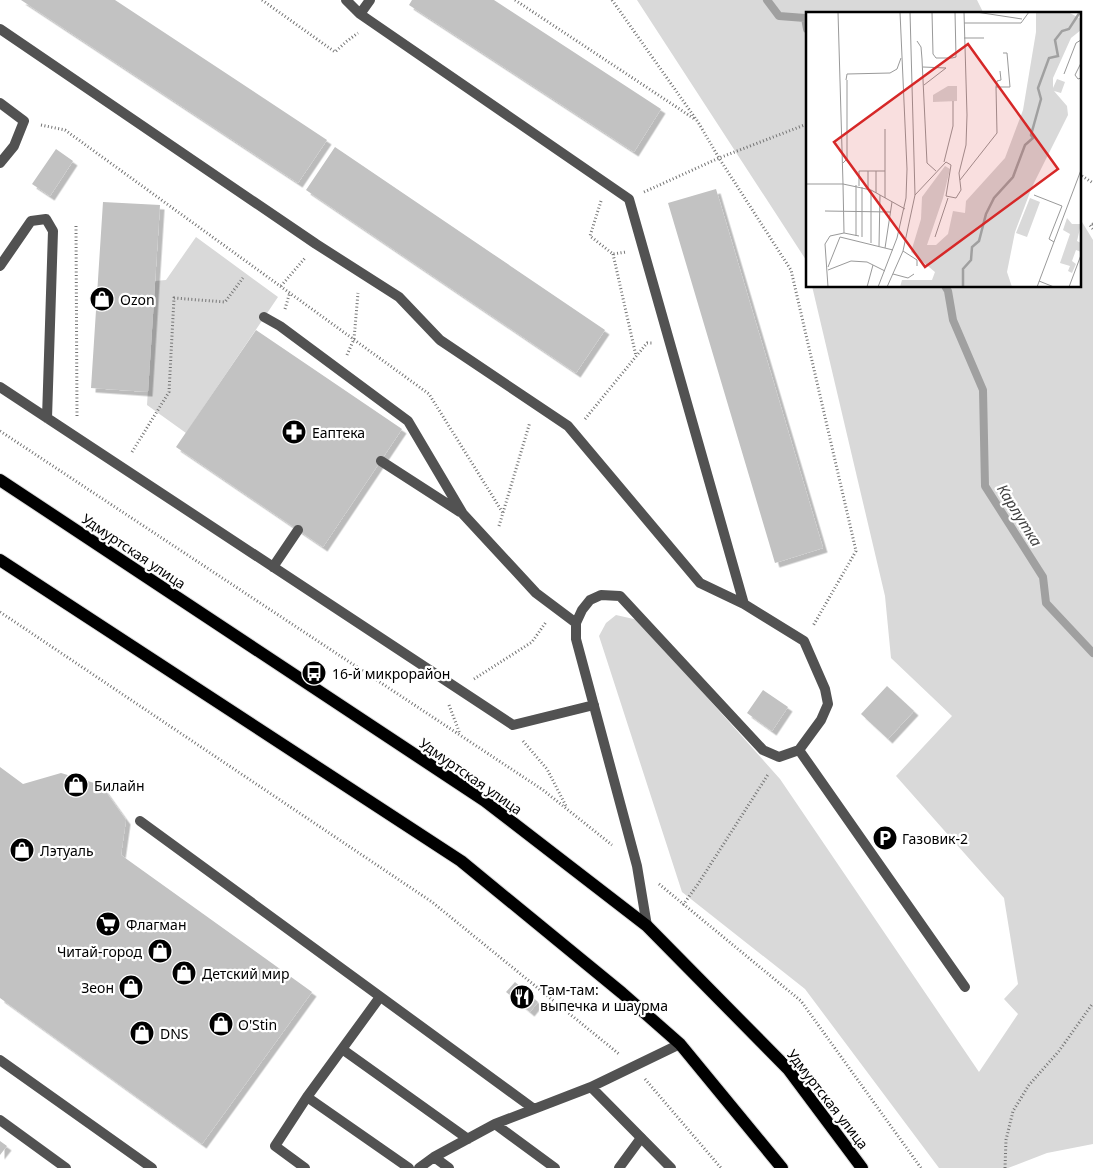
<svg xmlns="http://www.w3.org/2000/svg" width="1093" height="1168" font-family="'Noto Sans',sans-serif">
<defs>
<filter id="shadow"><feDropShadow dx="4.5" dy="4.5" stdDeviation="0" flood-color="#0004"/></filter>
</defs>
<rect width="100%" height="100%" fill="#fff"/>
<path fill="#d9d9d9" d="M637 0H977L984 14H807V263L806 260Z
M1079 217 1093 240V1144L1047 1153 1008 1168H939L805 989 682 892 599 636 606 623 616 615 638 620 780 779 979 1072 1018 1014 1004 999 1018 984 1004 898 896 776 952 716 891 658 885 596 812 286H1079Z
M196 237 278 297 186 433 147 405 155 281 166 280Z"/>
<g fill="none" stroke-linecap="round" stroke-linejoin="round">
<path stroke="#a0a0a0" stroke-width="8" d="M767 0 779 16 805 18 807 29
M945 286 948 291 953 320 983 390 985 486 1043 577 1046 603 1093 653"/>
</g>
<path fill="#c2c2c2" filter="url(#shadow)" d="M21 0H115L327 140 298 183Z
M412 0H494L661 109 634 152 409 5Z
M335 147 605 330 576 373 306 190Z
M56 149 73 161 50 196 32 184Z
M716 189 823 548 775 563 668 203Z
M103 202 160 205 148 392 91 388Z
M256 330 402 429 323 547 176 447Z
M887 686 914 711 888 739 861 714Z
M763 690 788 707 772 731 747 713Z
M0 767 23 784 61 773 101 785 126 820 121 855 312 992 202 1144 0 998Z
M515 982 538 1002 530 1012 506 992Z
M0 1141 7 1146 0 1155Z"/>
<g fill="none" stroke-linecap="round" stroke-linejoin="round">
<defs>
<path id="primary" d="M0 480 485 801 647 926 788 1069 862 1168
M0 560 461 861 622 993 680 1044 782 1168"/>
</defs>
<use href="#primary" stroke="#dbdbdb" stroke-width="14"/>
<path stroke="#747474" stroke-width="3" stroke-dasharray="1 2.5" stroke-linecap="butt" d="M262 0 335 52 347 41 358 33
M515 0 696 120
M612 0 698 122 719 158 791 270 856 551 813 626
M41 125 65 130 429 394 503 513
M1079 174 1093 183
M644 192 719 158 807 124
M601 201 590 236 613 254 626 252
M1093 224 1090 225 1093 229
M76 226 77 417
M613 254 636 356
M281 286 305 258
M285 309 290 292
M347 355 354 339 358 293
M585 419 647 343H653
M0 431 543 790 612 845
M132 452 169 392 174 298 225 302 243 278
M499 526 530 422
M0 612 432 902 619 1054
M474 679 532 642 546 622
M449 705 460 734
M523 741 547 769 566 806
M659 884 801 1001 921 1168
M683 905 698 884 769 773
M645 1079 721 1168
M1005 1168 1006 1140 1013 1111 1029 1085 1059 1051 1093 1003"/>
<path stroke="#525252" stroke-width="10" d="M346 0 360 14
M370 0 360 14 629 199 744 604
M0 29 316 244 399 297 440 340 568 426 700 583 744 604 804 641 825 689 828 704 821 720 799 750 779 757 763 750 620 596 601 595 590 600 582 610 576 623V639L637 866 647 926
M0 103 24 121 14 146 0 163
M0 266 31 221 46 219 53 231 47 418
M264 317 280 326 408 421 463 514 536 593 576 623
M0 387 513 725 594 705
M381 461 460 512
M273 567 298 530
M799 750 965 987
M140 821 534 1109
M342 1049 468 1139
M0 1060 152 1168
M591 1087 671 1168
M307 1097 409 1168
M0 1120 66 1168
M495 1124 555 1168
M434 1157 449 1168
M305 1168 275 1146 307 1097 380 997
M419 1168 434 1157 495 1124 591 1087 680 1044"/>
<path stroke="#525252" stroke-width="10" d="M619 1168 641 1138"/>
<use href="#primary" stroke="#000" stroke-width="12"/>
</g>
<defs>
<symbol id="shop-disc" viewBox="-11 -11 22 22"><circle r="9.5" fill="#000" stroke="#fff"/><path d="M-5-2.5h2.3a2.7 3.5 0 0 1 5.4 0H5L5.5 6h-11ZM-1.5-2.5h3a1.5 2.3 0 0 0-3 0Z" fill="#fff"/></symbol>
<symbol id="pharmacy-disc" viewBox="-11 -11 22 22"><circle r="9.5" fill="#000" stroke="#fff"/><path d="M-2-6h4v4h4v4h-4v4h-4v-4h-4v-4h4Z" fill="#fff"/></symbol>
<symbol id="bus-disc" viewBox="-11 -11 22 22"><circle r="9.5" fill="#000" stroke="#fff"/><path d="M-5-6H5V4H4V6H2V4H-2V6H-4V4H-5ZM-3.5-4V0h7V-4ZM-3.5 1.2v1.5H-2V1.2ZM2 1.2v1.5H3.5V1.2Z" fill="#fff"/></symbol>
<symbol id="parking-disc" viewBox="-11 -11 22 22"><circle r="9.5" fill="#000" stroke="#fff"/><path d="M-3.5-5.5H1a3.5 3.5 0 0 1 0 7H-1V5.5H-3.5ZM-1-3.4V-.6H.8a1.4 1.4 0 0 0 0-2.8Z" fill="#fff"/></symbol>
<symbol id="supermarket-disc" viewBox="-11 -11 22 22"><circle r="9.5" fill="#000" stroke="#fff"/><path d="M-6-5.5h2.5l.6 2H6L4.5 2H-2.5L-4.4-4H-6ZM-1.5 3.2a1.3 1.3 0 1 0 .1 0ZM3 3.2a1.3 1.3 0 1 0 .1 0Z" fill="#fff"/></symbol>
<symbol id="restaurant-disc" viewBox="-11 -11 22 22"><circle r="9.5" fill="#000" stroke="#fff"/><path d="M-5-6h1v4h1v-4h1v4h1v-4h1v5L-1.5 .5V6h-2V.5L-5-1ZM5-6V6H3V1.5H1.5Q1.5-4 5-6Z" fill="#fff"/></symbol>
</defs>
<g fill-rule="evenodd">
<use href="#shop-disc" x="88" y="285" width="28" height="28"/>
<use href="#pharmacy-disc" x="280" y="418" width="28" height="28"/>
<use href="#bus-disc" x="300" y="659" width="28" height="28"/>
<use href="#shop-disc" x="62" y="771" width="28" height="28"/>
<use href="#parking-disc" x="871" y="824" width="28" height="28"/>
<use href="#shop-disc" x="8" y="836" width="28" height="28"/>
<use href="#supermarket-disc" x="94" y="910" width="28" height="28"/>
<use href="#shop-disc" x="146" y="937" width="28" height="28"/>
<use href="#shop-disc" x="170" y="959" width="28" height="28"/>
<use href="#shop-disc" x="117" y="973" width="28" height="28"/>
<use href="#restaurant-disc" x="508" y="983" width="28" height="28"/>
<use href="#shop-disc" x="207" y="1010" width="28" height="28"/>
<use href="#shop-disc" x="128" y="1019" width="28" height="28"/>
</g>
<g text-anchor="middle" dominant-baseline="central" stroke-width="4.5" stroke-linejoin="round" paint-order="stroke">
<g font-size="14" fill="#000" stroke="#fff" text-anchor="start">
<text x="120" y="299">Ozon</text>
<text x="312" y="432">Еаптека</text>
<text x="332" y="673">16-й микрорайон</text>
<text x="94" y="785">Билайн</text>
<text x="902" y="838">Газовик-2</text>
<text x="40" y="850">Лэтуаль</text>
<text x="126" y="924">Флагман</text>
<text x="142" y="951" text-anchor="end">Читай-город</text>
<text x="202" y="973">Детский мир</text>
<text x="114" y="987" text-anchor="end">Зеон</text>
<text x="540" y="989">Там-там:<tspan x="540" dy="16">выпечка и шаурма</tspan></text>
<text x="238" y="1024">O'Stin</text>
<text x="160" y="1033">DNS</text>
</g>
<g font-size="14" fill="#000" stroke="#fff">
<text transform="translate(134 551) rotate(34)">Удмуртская улица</text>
<text transform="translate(471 776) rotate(35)">Удмуртская улица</text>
<text transform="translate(828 1099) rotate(52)">Удмуртская улица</text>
</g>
<g font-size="15" font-style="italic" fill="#414141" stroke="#fff">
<text transform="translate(1020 515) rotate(58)">Карлутка</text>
</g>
</g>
<g transform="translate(806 12)">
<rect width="275" height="275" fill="#fff"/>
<path d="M230 0H262L275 7V18L265 26 247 66V76L251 67 259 70 255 81 248 79 261 94 262 103 226 175 209 220 201 260 206 275H94L96 268H126L129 260 105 240 115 207 116 185 139 154 144 157 137 186 121 233H130L142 222 147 199 159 201 160 189 199 146 217 98 230 20ZM142 74H151V89L127 90V83ZM224 186 234 190 221 225 210 221ZM261 206 266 212H275L271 229 275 231V240L270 238 266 249 270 252 266 261 262 259 264 254 254 251 264 222 257 218Z" fill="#d9d9d9"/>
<path fill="none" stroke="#a0a0a0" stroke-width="2.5" d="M157 275V257L165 248 166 235 173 229 180 202 188 186 207 165 219 133 227 126 225 123 235 87 232 76 243 46 252 44 249 28 256 19 263 17 274 0"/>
<path fill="none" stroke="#999" stroke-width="1" d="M32 0 37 172 65 178 99 197M126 0 127 42 130 46H146L150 45 149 0M170 0 216 7M158 11H215L223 0M158 26H178M111 29 115 35 116 47 121 151 130 159M275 51 269 63 272 67 275 66M117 55 140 56 118 73M258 62 270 31 275 28M40 68 41 62 84 61 91 57 95 46M190 75 191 69 195 68 194 59M138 150 147 114V89M37 151 41 147V68M62 159V177M70 159V181M154 168 191 121 190 75H204L201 41H197M0 172H37L38 221 24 224 19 232 22 275M50 173V224M53 174V159H79M109 183 140 150 145 153 140 184 150 186 155 178 153 161 160 133 161 103 158 0M228 183 256 194 243 227 248 230M79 186V117M19 199 85 200M38 221 53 224M56 225V175M129 225 142 186M65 231V178M73 234 74 183M79 236 86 190M97 239 111 248V254M22 255 34 225 87 238M22 258 45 249 61 250 79 259M87 262 102 266 108 262M233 269 248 275M61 275 67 253M72 275 91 226 100 186 101 157 94 0M81 275 97 239 109 183 104 0M231 275 275 158M263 275 275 243"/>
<path fill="#d62828" fill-opacity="0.15" stroke="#d62828" stroke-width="2.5" d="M162 32 252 157 119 255 28 130Z"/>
<rect width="275" height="275" fill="none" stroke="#000" stroke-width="2.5"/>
</g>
</svg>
